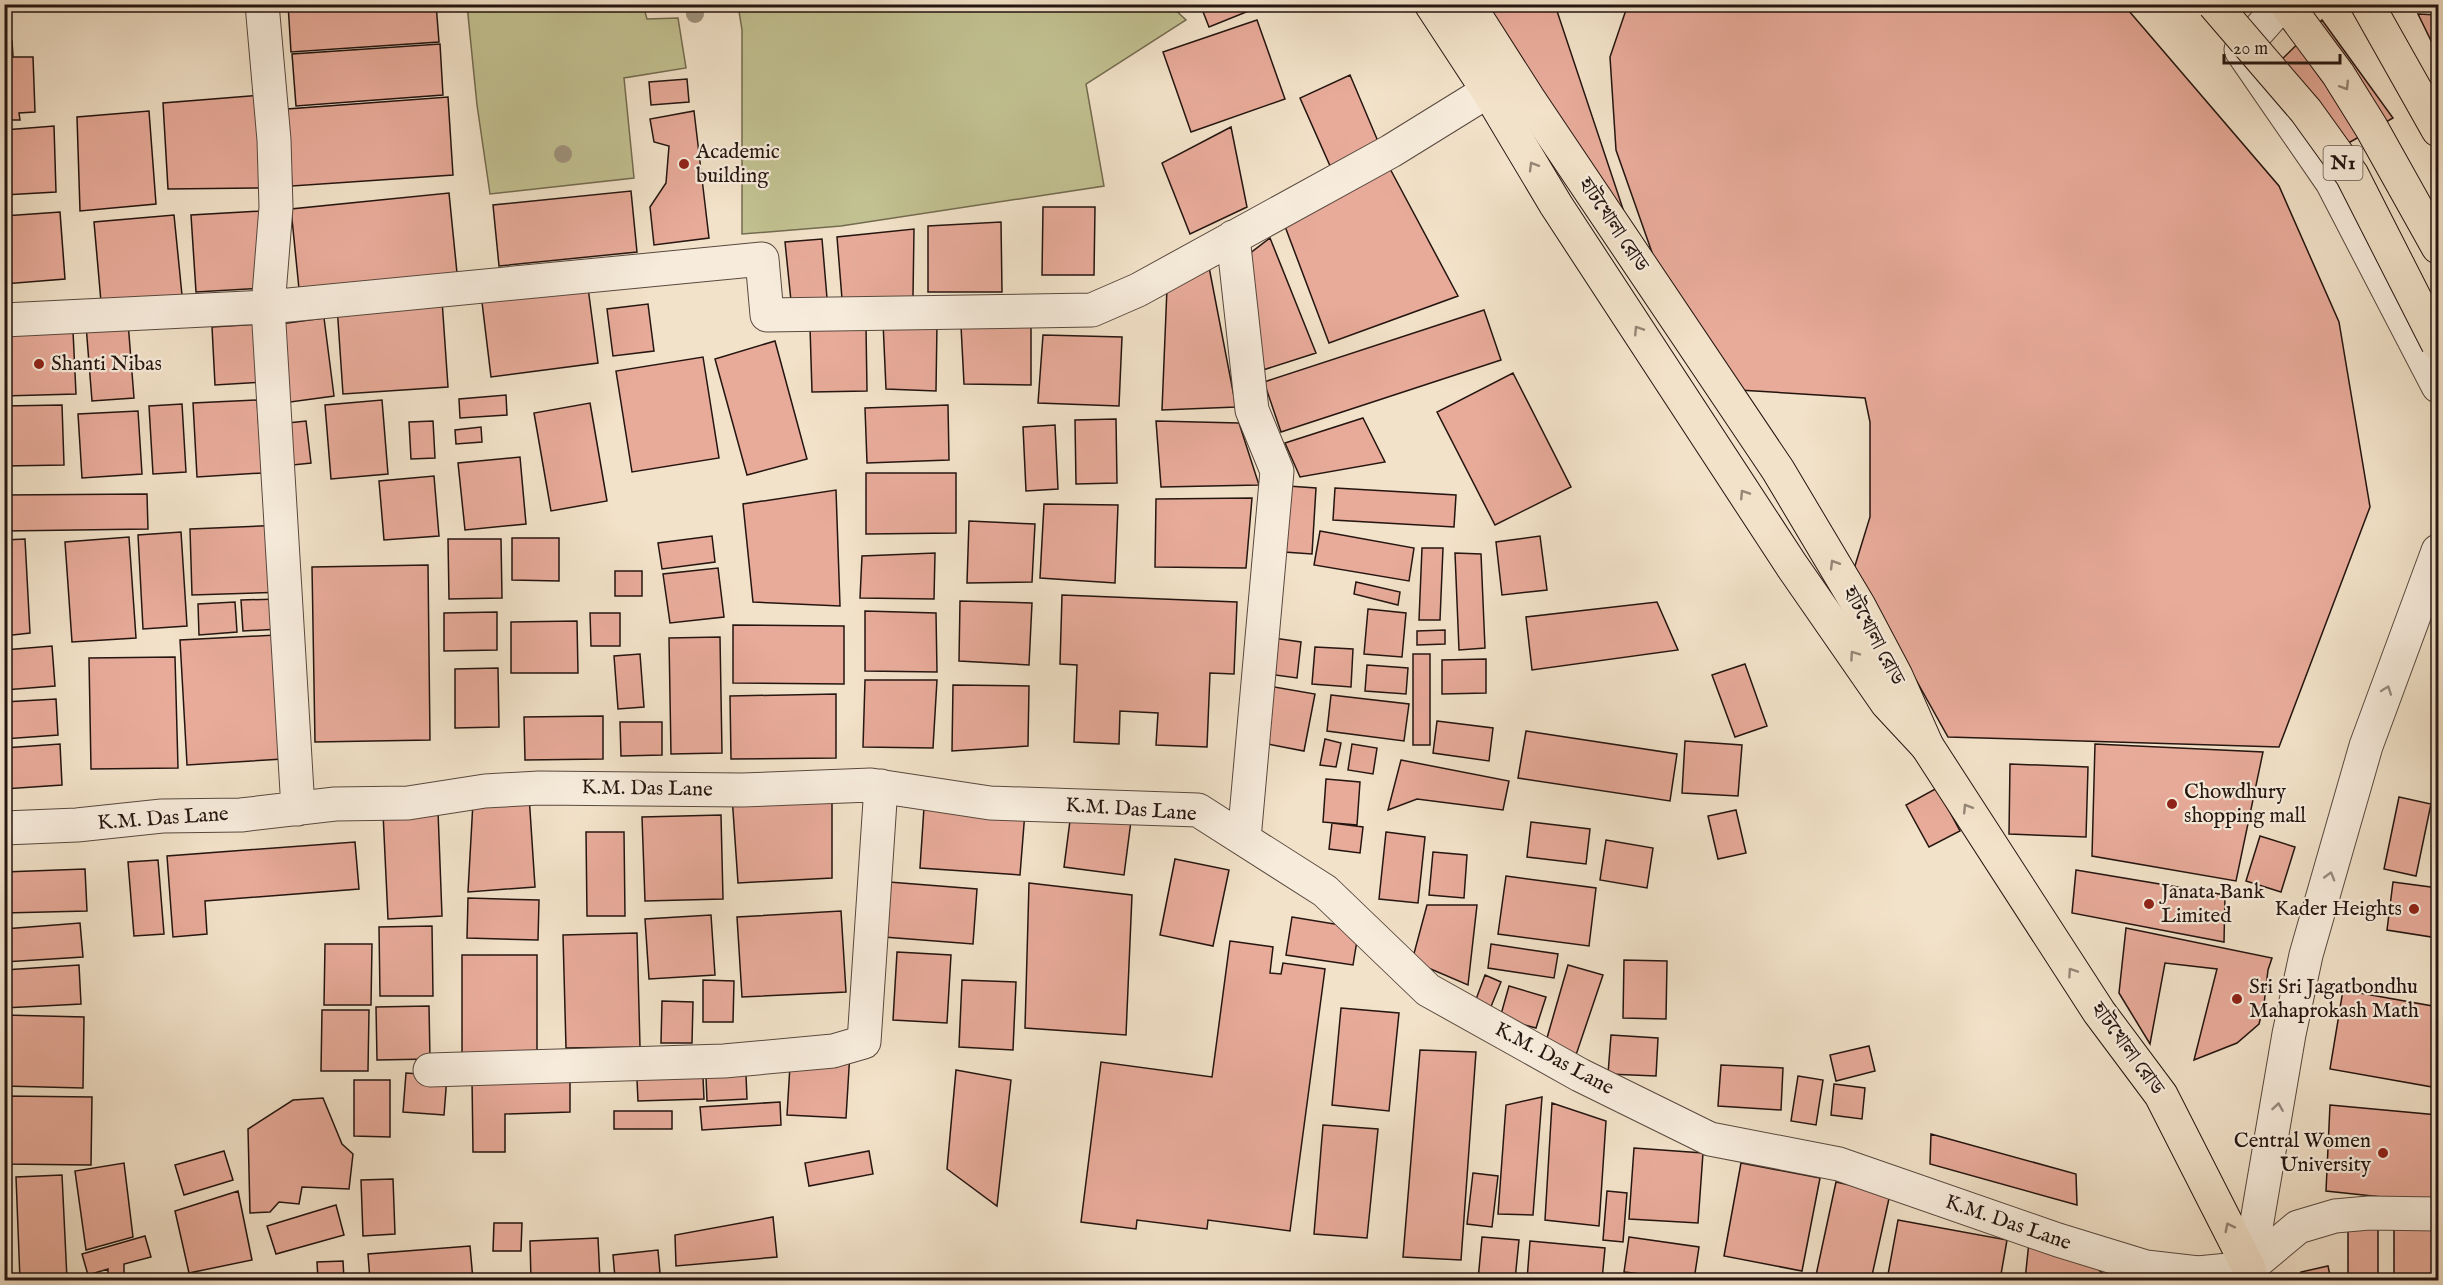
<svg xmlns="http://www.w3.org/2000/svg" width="2443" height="1285" font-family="'IM FELL English','Noto Serif Bengali',serif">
<rect width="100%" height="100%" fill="#f2e2c9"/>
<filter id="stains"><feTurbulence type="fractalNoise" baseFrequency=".00333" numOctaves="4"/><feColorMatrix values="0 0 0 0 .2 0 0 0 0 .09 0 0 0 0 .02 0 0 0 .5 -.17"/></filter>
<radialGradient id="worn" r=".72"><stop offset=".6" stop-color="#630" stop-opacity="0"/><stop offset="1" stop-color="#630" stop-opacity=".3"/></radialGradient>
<path fill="#c2c191" stroke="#736b50" stroke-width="1.5" d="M467 5H643L647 19 678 18 686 68 624 78 634 178 490 194 477 105Z
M1170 5 1186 20 1086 84 1104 186 841 226 742 234V30L738 5Z"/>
<path fill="#e8ab9a" stroke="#241510" stroke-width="1.5" d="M288 4H436L439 42 291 52Z
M1200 4H1266L1209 27Z
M1489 4H1547L1556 8 1630 230 1478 12Z
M1628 4H2123L2279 186 2339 322 2370 507 2279 747 1948 737 1854 569 1870 517V422L1865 398 1739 390 1655 261 1616 150 1610 57Z
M2418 14 2438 15V55Z
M1257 20 1285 99 1191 132 1163 52Z
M2322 20 2393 118 2343 146 2277 64Z
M12 41 13 57H33L35 112 19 113 20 120H4V42Z
M440 44 443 95 296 106 292 54Z
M1350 75 1380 146 1331 168 1300 98Z
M687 79 689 102 651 105 649 82Z
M262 95 260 188 168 189 163 103Z
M448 97 453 175 292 186 287 109Z
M149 111 156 204 80 211 77 117Z
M694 111 709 238 654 245 650 207 666 183 669 146 654 142 650 119Z
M54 126 56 192 4 195V130Z
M1231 127 1247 207 1190 234 1162 163Z
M1388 165 1458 296 1329 343 1283 221Z
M631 191 637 252 499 266 493 205Z
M449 193 457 273 299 289 291 209Z
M1043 207H1095L1094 275H1042Z
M261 211 266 288 196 292 191 215Z
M60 212 65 279 4 284V216Z
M174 215 182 295 101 302 94 222Z
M1001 222 1002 292H928V226Z
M914 229 913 297 842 299 837 237Z
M1270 238 1316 353 1263 370 1245 257Z
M822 239 827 298 791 301 785 242Z
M1209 267 1236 407 1162 410 1167 288Z
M587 280 598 363 491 377 481 294Z
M442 300 448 387 343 394 337 306Z
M648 304 654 351 613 356 607 309Z
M1484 310 1501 360 1281 432 1264 382Z
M324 318 334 396 283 403 273 325Z
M128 322 134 398 92 401 86 325Z
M883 322 937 323 936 391 886 389Z
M259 324 262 382 215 385 212 327Z
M866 326 867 391 812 392 810 327Z
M961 326H1031V385L964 384Z
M73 331 76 394 4 396V334Z
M1043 335 1122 337 1119 406 1038 403Z
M775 341 807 459 747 475 715 359Z
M703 357 719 458 632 472 616 371Z
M1513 373 1571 487 1495 525 1437 412Z
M506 395 507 415 460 418 459 399Z
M257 400 262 473 197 477 193 403Z
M382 400 388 474 331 479 325 405Z
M590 403 607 501 551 511 534 413Z
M182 404 186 472 153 474 149 406Z
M62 405 64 465 4 466V406Z
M948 405 949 460 867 463 865 408Z
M138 411 142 474 82 478 78 414Z
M1363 418 1385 462 1300 477 1285 443Z
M1116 419 1117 483 1076 484 1075 420Z
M306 421 311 463 293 465 288 423Z
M433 421 435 458 411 459 409 422Z
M1156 421 1239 423 1259 485 1161 487Z
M1055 425 1058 489 1026 491 1023 427Z
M481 427 482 442 456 444 455 430Z
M520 457 526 524 465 530 458 463Z
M866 473H956V533L866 534Z
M434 476 439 536 384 540 379 481Z
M1288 486 1316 488 1312 554 1284 552Z
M1335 488 1456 495 1454 527 1333 520Z
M836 490 840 606 753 602 743 504Z
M147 494 148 529 4 531V495Z
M1252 498 1246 568 1155 567 1156 499Z
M1044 504 1118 505 1115 583 1040 578Z
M969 521 1035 524 1032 582 967 583Z
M284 525 286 592 192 595 190 529Z
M1320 531 1414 548 1409 581 1314 565Z
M181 532 187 626 143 629 138 535Z
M712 536 715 562 662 569 658 543Z
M1540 536 1547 590 1502 595 1496 542Z
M129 537 136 638 72 642 65 542Z
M512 538H559V581L512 580Z
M25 539 30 633 4 636V540Z
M448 539H501L502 598 449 599Z
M1422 548H1443L1440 620H1419Z
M935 553 934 599 860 598 862 556Z
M1455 553 1481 554 1485 648 1459 650Z
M428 565 430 740 315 742 312 567Z
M718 568 724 617 670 623 663 574Z
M615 571H642V596H615Z
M1356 582 1400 592 1398 605 1354 594Z
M1062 595 1237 602 1234 674 1210 673 1207 747 1156 745 1158 713 1120 711 1119 744 1074 742 1077 665 1060 664Z
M279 599 280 629 243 631 241 600Z
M960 601 1032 603 1029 665 959 661Z
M235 602 237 632 199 635 198 604Z
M1657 602 1678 650 1532 670 1526 617Z
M1368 609 1406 613 1402 657 1364 654Z
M865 611 936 613 937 672 865 671Z
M497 612V650L444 651V613Z
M590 613H620V646H591Z
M577 621 578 673H511V622Z
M733 625 844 626V684L733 683Z
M1445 630V644L1417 645V631Z
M276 635 283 759 187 765 180 640Z
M720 637 722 753 671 754 669 638Z
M1266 637 1301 642 1297 678 1261 673Z
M52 646 55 686 4 690V650Z
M1315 647 1353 649 1351 687 1312 684Z
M640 654 644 707 618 709 614 656Z
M1413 654H1430V745H1413Z
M175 657 178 768 91 769 89 658Z
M1486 659V693L1442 694V660Z
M1745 664 1767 726 1735 737 1712 675Z
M1367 665 1408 668 1406 694 1365 691Z
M498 668 499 727 455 728V669Z
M865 680H937L933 748 863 747Z
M953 685 1029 686 1028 746 952 751Z
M1263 685 1315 694 1304 751 1252 741Z
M836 694V758L731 759 730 696Z
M1331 695 1409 704 1404 741 1327 731Z
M56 699 58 735 4 739V702Z
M603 716V759L525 760 524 717Z
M1437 721 1493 728 1489 761 1433 753Z
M620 722H662V755L621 756Z
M1526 731 1677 754 1670 801 1518 778Z
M1325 739 1341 743 1336 767 1320 765Z
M1685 741 1742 745 1738 796 1682 793Z
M60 744 62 785 4 789V748Z
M1352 744 1377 748 1373 774 1348 770Z
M2095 744 2263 752 2236 881 2092 856Z
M1401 760 1509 781 1503 810 1417 799 1388 810Z
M2010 764 2088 767 2086 837 2009 834Z
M1326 779 1360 782 1357 825 1323 822Z
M1937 788 1960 831 1929 847 1906 805Z
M832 791V878L738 883 732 796Z
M925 792 1026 799 1020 875 920 868Z
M529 795 535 887 468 892 473 802Z
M2399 797 2431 804 2416 876 2384 869Z
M1736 810 1746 853 1718 859 1708 816Z
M438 811 442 916 388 919 383 813Z
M1071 813 1131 821 1124 875 1064 867Z
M721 815 723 899 645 901 642 817Z
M1531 822 1590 829 1586 864 1527 857Z
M1332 823 1363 827 1360 853 1329 849Z
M586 832H624L625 916H587Z
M1386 832 1425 837 1418 903 1379 899Z
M2260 836 2295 847 2281 892 2246 881Z
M1606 840 1653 848 1647 888 1600 880Z
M355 842 359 889 205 901 207 934 173 937 167 856Z
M1433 852 1467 855 1464 898 1429 895Z
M1175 859 1229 870 1213 946 1160 935Z
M158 860 164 934 134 936 128 862Z
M85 869 87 911 4 913V872Z
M2076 870 2225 895 2224 942 2072 913Z
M1506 876 1596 888 1589 946 1498 934Z
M889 882 977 889 973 944 884 937Z
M2393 882 2438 888V938L2387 930Z
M1029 883 1132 895 1126 1035 1025 1028Z
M468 898 539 900 538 940 467 938Z
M1427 905H1477L1468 985 1412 961Z
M841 911 846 992 742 997 737 917Z
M711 915 715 975 649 979 645 919Z
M1292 917 1359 928 1353 965 1286 955Z
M80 923 83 957 4 962V929Z
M432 926 433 996H380L379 927Z
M2126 928 2272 958 2268 970 2264 1004 2259 1024 2237 1043 2194 1060 2217 969 2165 963 2150 1044 2119 993Z
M637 933 640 1047 566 1048 563 935Z
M1230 941 1273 947 1270 973 1281 974 1283 963 1325 969 1290 1231 1208 1220 1207 1229 1137 1220 1136 1229 1081 1222 1101 1062 1212 1077Z
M325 944H372L371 1005H324Z
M1491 944 1558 954 1554 978 1488 968Z
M897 952 951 955 947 1023 893 1020Z
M462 955H537V1056H462Z
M1624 960 1667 961 1666 1019 1623 1018Z
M79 965 81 1004 4 1008V970Z
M1568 965 1603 975 1576 1055 1547 1038Z
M1485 975 1501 982 1490 1009 1475 1002Z
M703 980 734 981 733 1022H703Z
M962 980 1016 982 1013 1050 959 1047Z
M1509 986 1546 997 1536 1028 1500 1018Z
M2343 990 2438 1007V1088L2330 1069Z
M662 1001 693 1002 692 1043H661Z
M429 1006 430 1059 377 1060 376 1007Z
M1341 1008 1399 1013 1389 1111 1332 1105Z
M322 1010H369L368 1071H321Z
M4 1015 84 1017 83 1088 4 1086Z
M1611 1035 1658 1038 1656 1076 1608 1074Z
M1869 1046 1875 1071 1836 1081 1830 1055Z
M791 1049 850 1052 846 1118 787 1115Z
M1420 1050 1476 1052 1461 1260 1403 1257Z
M702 1056 704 1099 638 1101 636 1059Z
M1721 1065 1783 1068 1781 1110 1718 1106Z
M956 1070 1011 1080 997 1206 947 1169Z
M406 1073 447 1076 444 1115 403 1112Z
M746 1075 747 1099 707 1101 706 1077Z
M1798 1076 1823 1080 1816 1125 1791 1121Z
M570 1079V1112L505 1114V1152H473L472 1080Z
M354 1080H390V1137L354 1136Z
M1834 1084 1865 1088 1862 1119 1831 1115Z
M4 1096 92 1097 91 1165 4 1164Z
M1542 1097 1533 1215 1498 1214 1506 1105Z
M323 1098 342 1144 353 1154 349 1189 302 1187 299 1204 279 1202 270 1212 250 1213 248 1129 293 1100Z
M780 1102 781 1125 702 1130 700 1107Z
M1552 1103 1606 1121 1599 1226 1545 1220Z
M2330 1105 2438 1115V1203L2326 1191Z
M614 1111H672V1129H614Z
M1323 1125 1378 1129 1367 1238 1314 1234Z
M1931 1134 2076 1174 2077 1205 1930 1164Z
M1634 1148 1703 1153 1698 1223 1629 1219Z
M224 1151 233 1180 184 1195 175 1165Z
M869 1151 873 1174 809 1186 805 1163Z
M124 1163 133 1237 86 1250 75 1171Z
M1741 1163 1820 1178 1802 1271 1724 1256Z
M1473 1173 1498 1176 1492 1227 1467 1224Z
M62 1175 67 1279 20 1280 16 1177Z
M393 1179 395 1234 363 1236 361 1180Z
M1836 1182 1890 1194 1871 1280H1815Z
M238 1191 252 1260 189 1273 175 1211Z
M1607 1191 1627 1193 1623 1242 1603 1240Z
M336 1205 344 1235 276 1254 267 1226Z
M773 1217 777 1257 676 1266 675 1235Z
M1898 1220 2007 1240 2000 1280H1887Z
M494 1223H522L521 1251H493Z
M2348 1226H2378V1280H2348Z
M2394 1226H2438V1280H2394Z
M145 1236 151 1257 124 1264V1280H108V1269L88 1275 82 1254Z
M1482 1237 1519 1240 1515 1280H1478Z
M1629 1237 1699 1247 1694 1280 1624 1272Z
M598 1238 600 1280H531L530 1241Z
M1530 1241 1605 1248 1602 1280H1527Z
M2029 1242 2090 1262 2110 1280H2025Z
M470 1246 473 1280H370L368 1254Z
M658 1250 660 1273 615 1278 613 1255Z
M343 1261 344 1280H318L317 1262Z
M2328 1266 2331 1280H2303L2301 1272Z
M919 1276 1076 1280H920Z"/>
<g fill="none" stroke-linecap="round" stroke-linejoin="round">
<defs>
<path id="minor" d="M262 4 274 140 276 207 268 307 298 809
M1233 237 1252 410 1277 471 1244 839
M4 320 268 307 762 259 767 315 1092 310 1138 290 1391 151 1488 91
M4 828 77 825 162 816 241 815 335 804 408 803 485 791 539 788 742 790 871 785 990 803 1198 810 1325 891 1428 990 1580 1075 1710 1139 1839 1164 2058 1240 2146 1267 2198 1273 2249 1268 2298 1227 2335 1216 2369 1213 2438 1214
M430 1070 724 1061 833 1051 864 1042 881 786"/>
<path id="tertiary" d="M2282 4 2241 50 2332 182 2438 386
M2249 1268 2289 1034 2306 955 2366 746 2438 551"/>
<path id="primary" d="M1468 4 1528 98 1778 470 1859 606 1896 676 1927 746 2099 1012 2161 1095 2249 1268 2252 1280
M2367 4 2438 130"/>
<path id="motorway" d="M1431 4 1488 91 1556 205 1792 566 1887 703 1927 746
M2286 4 2338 74 2371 127 2438 247"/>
</defs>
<use href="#minor" stroke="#58483e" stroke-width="35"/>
<use href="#tertiary" stroke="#58483e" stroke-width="35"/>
<use href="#primary" stroke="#241510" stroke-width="35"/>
<use href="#motorway" stroke="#241510" stroke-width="35"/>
<use href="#minor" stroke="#f7ecdc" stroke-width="33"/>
<use href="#tertiary" stroke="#f7ecdc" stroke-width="33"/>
<use href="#primary" stroke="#f2e2c9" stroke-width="33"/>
<use href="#motorway" stroke="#f2e2c9" stroke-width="33"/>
<defs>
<path id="motorway-bridge" d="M2214 4 2306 111 2352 175 2438 344"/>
</defs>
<use href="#motorway-bridge" stroke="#241510" stroke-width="35" stroke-linecap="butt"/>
<use href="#motorway-bridge" stroke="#f2e2c9" stroke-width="33"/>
</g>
<g fill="#9f927c">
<circle cx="695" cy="14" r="9"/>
<circle cx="563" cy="154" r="9"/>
</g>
<defs><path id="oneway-chevron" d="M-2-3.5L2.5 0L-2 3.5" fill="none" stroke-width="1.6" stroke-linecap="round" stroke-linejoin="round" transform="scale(1.5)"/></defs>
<g stroke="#958676">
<use href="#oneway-chevron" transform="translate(2345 86) rotate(58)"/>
<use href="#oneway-chevron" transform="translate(1533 166) rotate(-121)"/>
<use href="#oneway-chevron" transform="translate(1638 330) rotate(-123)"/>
<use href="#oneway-chevron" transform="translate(1744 494) rotate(-123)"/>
<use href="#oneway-chevron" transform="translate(1834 564) rotate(-121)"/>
<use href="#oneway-chevron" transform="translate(1854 655) rotate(-125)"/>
<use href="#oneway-chevron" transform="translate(1967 808) rotate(-122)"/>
<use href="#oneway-chevron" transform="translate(2072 972) rotate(-124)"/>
<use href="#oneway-chevron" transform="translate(2229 1227) rotate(-117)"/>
</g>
<g stroke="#988b80">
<use href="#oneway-chevron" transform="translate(2387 690) rotate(-70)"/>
<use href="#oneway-chevron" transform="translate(2330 876) rotate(-74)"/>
<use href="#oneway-chevron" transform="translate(2278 1107) rotate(-81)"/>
</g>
<g fill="#8f2418" stroke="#f7ecdc" stroke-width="2">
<circle cx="684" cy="164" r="6"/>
<circle cx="39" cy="364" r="6"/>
<circle cx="2172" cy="804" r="6"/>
<circle cx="2149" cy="904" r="6"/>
<circle cx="2414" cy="909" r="6"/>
<circle cx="2237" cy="999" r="6"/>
<circle cx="2383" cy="1153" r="6"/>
</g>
<g text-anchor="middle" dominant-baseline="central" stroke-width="4.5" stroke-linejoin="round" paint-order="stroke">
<rect fill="#f7ecdc" stroke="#63564d" stroke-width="1.5" x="2323.5" y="146" width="39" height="34" rx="4.5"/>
<g font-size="20" font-weight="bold" fill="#241510">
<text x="2343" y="163">N1</text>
</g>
<g font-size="21" fill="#241510" stroke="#f7ecdc" text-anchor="start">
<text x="696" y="152">Academic<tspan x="696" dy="24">building</tspan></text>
<text x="51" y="364">Shanti Nibas</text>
<text x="2184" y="792">Chowdhury<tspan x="2184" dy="24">shopping mall</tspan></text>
<text x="2161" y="892">Janata Bank<tspan x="2161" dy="24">Limited</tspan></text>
<text x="2402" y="909" text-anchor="end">Kader Heights</text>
<text x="2249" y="987">Sri Sri Jagatbondhu<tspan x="2249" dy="24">Mahaprokash Math</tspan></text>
<text x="2371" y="1141" text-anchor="end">Central Women<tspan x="2371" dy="24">University</tspan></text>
</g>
<g font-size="21" fill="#241510" stroke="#f7ecdc">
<text transform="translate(1613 225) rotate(56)">হাটখোলা রোড</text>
<text transform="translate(1873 636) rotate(62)">হাটখোলা রোড</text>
<text transform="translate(647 789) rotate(1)">K.M. Das Lane</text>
<text transform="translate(1131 810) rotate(4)">K.M. Das Lane</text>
<text transform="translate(163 819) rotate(-4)">K.M. Das Lane</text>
<text transform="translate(2127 1049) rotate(54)">হাটখোলা রোড</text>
<text transform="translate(1554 1059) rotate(28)">K.M. Das Lane</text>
<text transform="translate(2008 1223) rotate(19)">K.M. Das Lane</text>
</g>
</g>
<rect width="2443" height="1285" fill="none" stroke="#f2e2c9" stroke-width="24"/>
<rect x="6" y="6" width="2431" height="1273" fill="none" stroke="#241510" stroke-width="3"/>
<rect x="12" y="12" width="2419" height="1261" fill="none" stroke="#241510" stroke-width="1.5"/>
<path d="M2224 54v9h116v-9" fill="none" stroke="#241510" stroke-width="3"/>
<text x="2233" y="54" font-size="18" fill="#241510" stroke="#f7ecdc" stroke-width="4.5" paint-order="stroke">20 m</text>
<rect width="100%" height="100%" filter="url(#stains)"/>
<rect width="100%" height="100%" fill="url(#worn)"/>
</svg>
